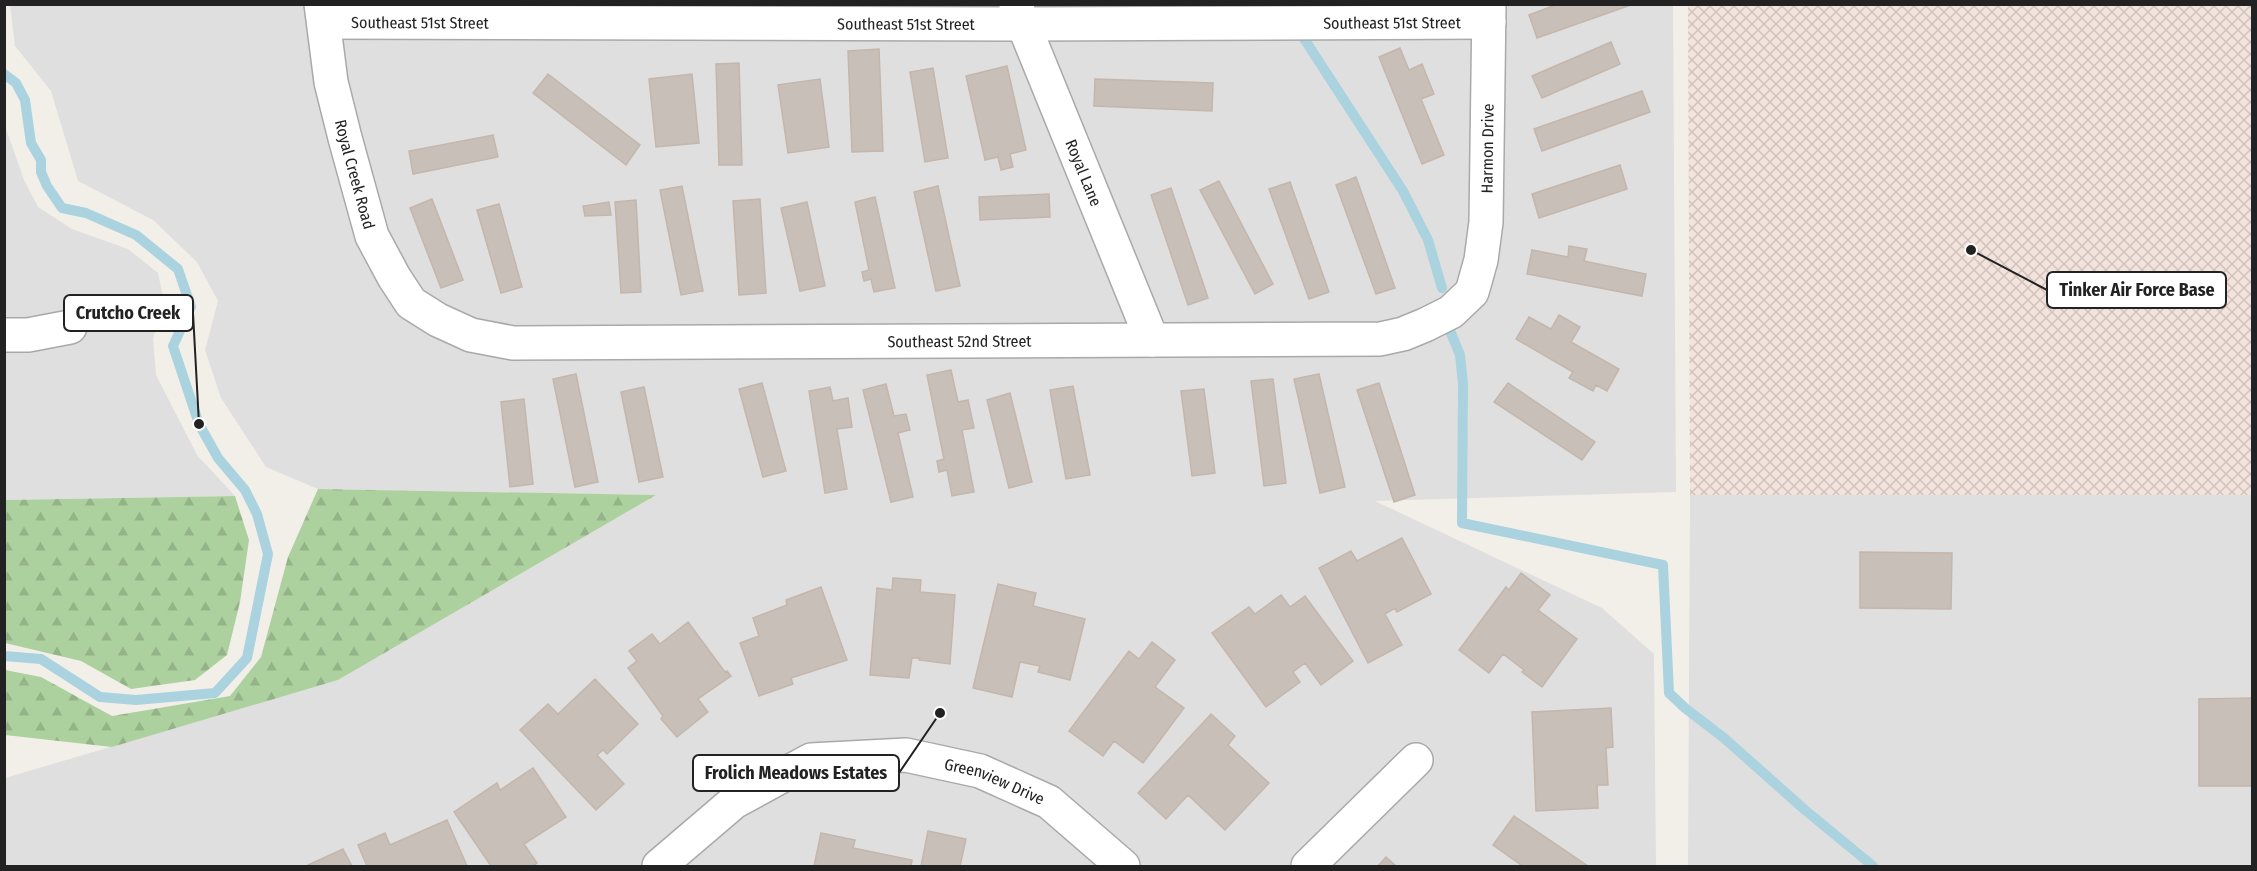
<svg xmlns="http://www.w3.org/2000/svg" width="2257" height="871" font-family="'Fira Sans Condensed',sans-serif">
<defs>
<pattern id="military-cross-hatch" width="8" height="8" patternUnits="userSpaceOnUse" patternTransform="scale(1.5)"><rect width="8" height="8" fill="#f3e3dd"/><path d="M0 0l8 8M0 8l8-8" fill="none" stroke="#d0c2bd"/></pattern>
<pattern id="forest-firs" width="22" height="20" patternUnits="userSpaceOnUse" patternTransform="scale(1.5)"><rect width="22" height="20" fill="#add19e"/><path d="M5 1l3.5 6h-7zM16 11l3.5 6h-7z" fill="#95b388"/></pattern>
</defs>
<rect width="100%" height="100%" fill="#f2efe9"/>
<path fill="#e0dfdf" d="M10 5H1673L1676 492 1375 501 1602 608 1654 654 1656 866H5V778L338 680 655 495 318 489 266 467 221 398 205 350 218 301 197 262 153 220 78 181 51 91 15 46Z
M4 123 24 180 38 207 72 229 128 249 158 273 165 306 153 338 156 375 197 455 235 496 5 500Z
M1690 495H2252V866H1688Z"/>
<path fill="url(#military-cross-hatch)" d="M1688 5H2252V495H1690Z"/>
<path fill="url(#forest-firs)" d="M318 489 656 495 338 680 112 747 5 735V670L41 677 112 716 230 696 261 657 288 557Z
M235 496 249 540 240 602 227 655 195 680 131 689 81 661 5 643V500Z"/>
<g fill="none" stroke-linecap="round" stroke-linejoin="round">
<path stroke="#aad3df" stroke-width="10" d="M1303 37 1403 191 1428 240 1442 288
M4 74 16 83 25 100 31 143 41 160V172L47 186 62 208 86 213 136 235 178 269 191 307 173 346 199 424 218 458 245 490 257 514 268 554 247 658 215 693 136 700 100 697 41 659 4 656
M1451 333 1460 355 1463 384 1462 523 1663 565 1669 693 1685 708 1724 738 1805 810 1873 866"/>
</g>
<path fill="#c7bfb8" stroke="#c4b6ab" stroke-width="1.5" d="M1558 4H1631V5L1537 38 1529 15Z
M1611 42 1620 64 1542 98 1532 76Z
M1400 48 1409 70 1422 64 1434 94 1421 99 1444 155 1422 164 1379 57Z
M879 49 883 151 852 152 848 51Z
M739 63 742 165H719L716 64Z
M1007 66 1026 150 1010 154 1013 167 1001 170 998 157 985 160 966 76Z
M933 68 948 158 925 162 910 72Z
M548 74 640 145 626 165 533 93Z
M692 74 699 143 656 147 649 79Z
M820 79 829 147 788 153 778 85Z
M1095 79 1213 83 1212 111 1094 106Z
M1642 91 1650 112 1542 151 1534 129Z
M493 135 498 157 413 174 409 151Z
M1620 165 1627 189 1539 218 1532 194Z
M1356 177 1395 288 1376 294 1336 185Z
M1219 181 1273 284 1255 294 1200 190Z
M1290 182 1329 292 1309 299 1269 189Z
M682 186 703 291 681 295 660 190Z
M938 186 960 286 936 291 914 192Z
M1171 188 1208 298 1188 305 1151 195Z
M1049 194 1050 217 980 220 979 197Z
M875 197 895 288 874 292 871 279 864 281 862 272 869 270 855 202Z
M432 199 463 280 441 288 410 208Z
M760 199 766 293 739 295 733 201Z
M636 200 641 292 621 293 615 202Z
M609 202 611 215 585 216 583 206Z
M807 202 825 286 800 291 781 208Z
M499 204 522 287 501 293 477 210Z
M1569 246 1587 249 1584 261 1646 274 1642 296 1527 274 1532 250 1568 257Z
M1559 315 1580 327 1571 342 1619 369 1607 391 1596 385 1593 391 1569 378 1573 372 1516 339 1529 317 1551 329Z
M951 370 958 402 968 400 974 428 962 430 974 492 952 496 947 470 939 472 937 461 944 459 927 375Z
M576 374 598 482 575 487 553 379Z
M1319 374 1345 487 1320 493 1294 379Z
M1273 379 1286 483 1264 486 1251 381Z
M762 383 786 471 763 477 739 389Z
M1379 383 1415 495 1394 502 1357 390Z
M1508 383 1595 442 1582 460 1494 402Z
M886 384 894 416 906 414 910 430 898 433 913 497 891 502 863 390Z
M1073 386 1090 475 1066 479 1050 390Z
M644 387 663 477 639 482 621 392Z
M830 387 833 401 848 398 852 427 837 429 847 489 825 493 809 391Z
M1204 389 1215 473 1192 476 1181 391Z
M1010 393 1032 482 1009 488 987 400Z
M524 399 533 484 510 487 501 402Z
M1402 538 1431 594 1397 612 1395 608 1385 614 1402 645 1368 663 1319 568 1351 551 1357 561Z
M1860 552 1952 553 1951 609 1860 608Z
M1521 573 1550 595 1538 610 1577 639 1542 687 1522 672 1524 670 1503 654 1489 673 1459 650 1506 587 1509 590Z
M893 578 921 580 920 592 955 595 950 664 919 660 920 658H912L909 678 870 675 877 588 892 590Z
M998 584 1036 593 1033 606 1085 619 1070 680 1038 672 1040 666 1020 662 1012 697 973 688Z
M821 587 847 660 791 678 793 684 759 696 740 643 759 636 753 618 787 605 786 600Z
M1281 595 1290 607 1305 596 1353 661 1321 685 1305 663 1293 672 1300 682 1266 707 1212 633 1249 607 1255 614Z
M688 622 725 672 727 671 731 676 698 699 708 712 677 737 661 719 663 716 628 668 637 661 629 651 652 634 660 644Z
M1152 642 1175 660 1155 687 1184 708 1143 763 1114 741 1103 756 1069 731 1129 651 1139 659Z
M595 679 638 724 607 754 603 750 597 755 624 784 596 810 520 730 548 704 558 714Z
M2252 698V786H2199V699Z
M1611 708 1613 747 1606 748 1608 785H1597L1598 808 1536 811 1532 712Z
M1211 714 1235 736 1228 745 1269 783 1225 830 1188 795 1166 819 1138 793Z
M533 768 566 817 524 844 537 863 533 866H491L454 812 497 783 500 790Z
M1514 816 1588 866H1519L1521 865 1493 845Z
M447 820 467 866H367L358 845 385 833 390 845Z
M928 831 966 839 960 866H921Z
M821 833 855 840 853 848 912 860 911 866H814Z
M343 849 352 866H308V865Z
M1386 857 1396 866H1378Z"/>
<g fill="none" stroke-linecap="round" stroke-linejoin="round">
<defs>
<g id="street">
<path id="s1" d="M321 4 331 82 345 138 372 236 394 277 411 303 438 320 471 335 513 343 1380 339 1403 334 1425 325 1451 312 1472 292 1481 260 1486 222 1489 4"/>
<path id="s2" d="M1016 6 1152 340"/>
<path id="s3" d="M324 22 1022 24 1489 22"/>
<path d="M4 335H28L70 327"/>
<path id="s4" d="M659 866 734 802 811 760 906 755 980 771 1049 802 1123 866"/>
<path d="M1308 866 1416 760"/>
</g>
</defs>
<use href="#street" stroke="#a9a9a9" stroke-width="36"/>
<use href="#street" stroke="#fff" stroke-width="33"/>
</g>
<g text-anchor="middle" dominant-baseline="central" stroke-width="6" stroke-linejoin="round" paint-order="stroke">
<g font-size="16" fill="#222" stroke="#fff">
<text stroke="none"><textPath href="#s3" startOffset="96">Southeast 51st Street</textPath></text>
<text stroke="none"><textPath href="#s3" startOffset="1068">Southeast 51st Street</textPath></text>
<text stroke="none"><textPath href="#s3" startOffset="582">Southeast 51st Street</textPath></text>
<text stroke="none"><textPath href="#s1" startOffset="1544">Harmon Drive</textPath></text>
<text stroke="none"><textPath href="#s2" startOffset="180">Royal Lane</textPath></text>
<text stroke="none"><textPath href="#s1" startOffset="174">Royal Creek Road</textPath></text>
<text stroke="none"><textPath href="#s1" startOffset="873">Southeast 52nd Street</textPath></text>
<text stroke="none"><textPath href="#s4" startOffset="374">Greenview Drive</textPath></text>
</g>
</g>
<path fill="none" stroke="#222" stroke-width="2" d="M1971 250L2047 290M199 424L193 313M940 713L899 773"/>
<g fill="#222" stroke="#fff" stroke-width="2">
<circle cx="1971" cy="250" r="6"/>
<circle cx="199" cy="424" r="6"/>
<circle cx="940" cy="713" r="6"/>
</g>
<g fill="#fff" stroke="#222" stroke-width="2">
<rect x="2047" y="272" width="179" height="36" rx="6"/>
<rect x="64" y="295" width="129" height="36" rx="6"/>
<rect x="693" y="755" width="206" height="36" rx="6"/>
</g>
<g font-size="18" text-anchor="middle" font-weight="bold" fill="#222">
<text x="2137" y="296">Tinker Air Force Base</text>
<text x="128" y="319">Crutcho Creek</text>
<text x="796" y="779">Frolich Meadows Estates</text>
</g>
<rect width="2257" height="871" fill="none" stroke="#222222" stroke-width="12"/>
</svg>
